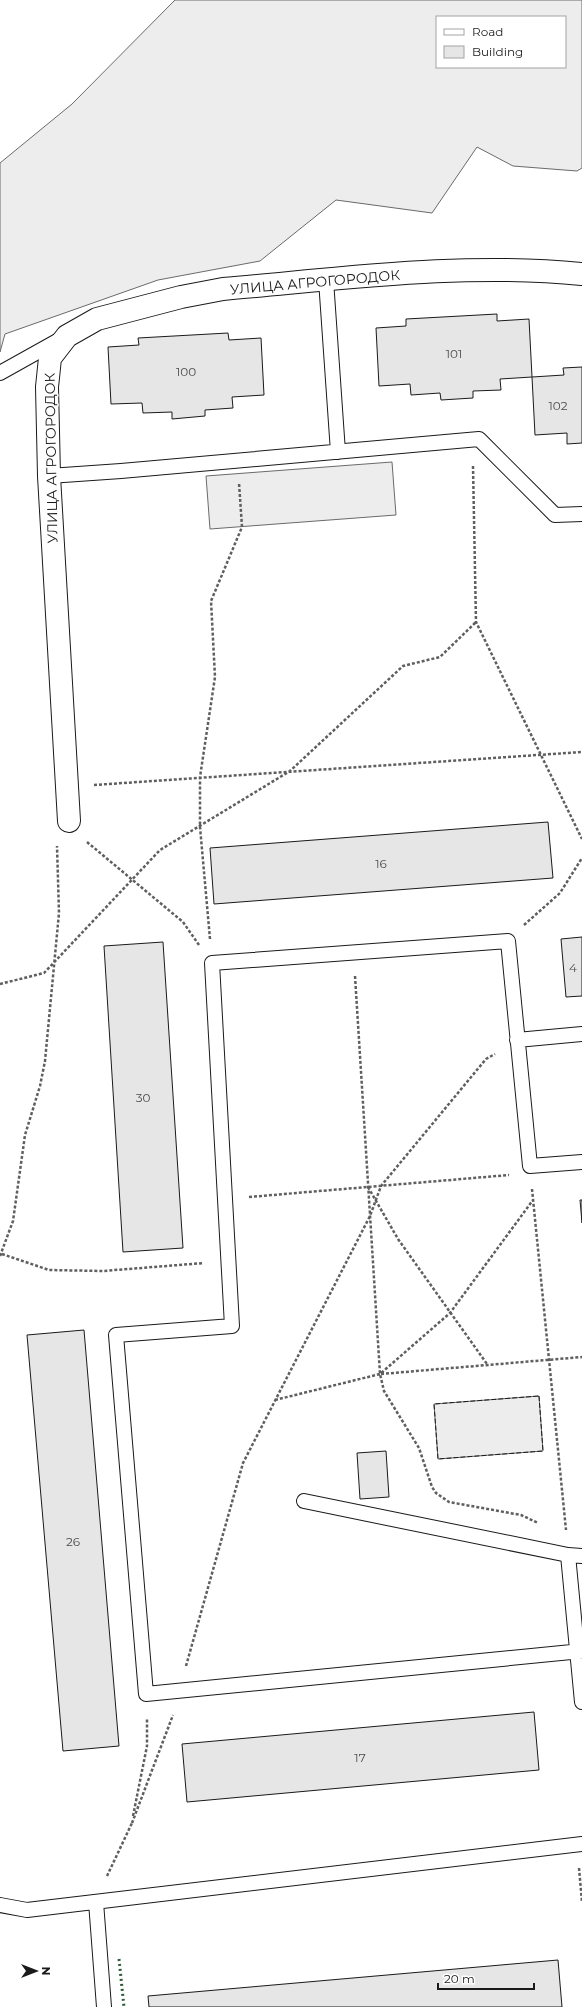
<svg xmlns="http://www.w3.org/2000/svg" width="582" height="2007" font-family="Montserrat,sans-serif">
<rect width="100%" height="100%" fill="#fff"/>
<path fill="#ededed" stroke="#6a6a6a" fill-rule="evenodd" d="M175 0H582V168L577 171 513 166 477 147 432 213 336 200 260 261 158 280 5 334 0 352V163L72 104ZM437 17H565V67H437Z
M392 462 396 515 210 529 206 476Z
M539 1396 543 1451 438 1459 434 1404Z"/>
<path fill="#e6e6e6" stroke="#1a1a1a" d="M497 314V321L529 319 532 377 500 379 501 390 473 391V398L441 400 440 393 411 395 410 384 379 386 376 328 406 326V319Z
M228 333 229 340 261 338 264 395 232 397 233 408 205 410V416L172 419V412L143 413 142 403 111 404 108 347 139 345 138 338Z
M582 367V443L567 444V433L535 435 532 377 564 375 563 368Z
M548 822 553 878 214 904 210 848Z
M582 937V996L566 997 561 939Z
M163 942 183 1248 123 1252 104 946Z
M580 1200H582V1223Z
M84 1330 119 1746 63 1751 27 1335Z
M386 1451 389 1497 360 1499 357 1453Z
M534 1712 539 1770 187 1802 182 1744Z
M558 1960 562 2007H149L148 1996Z"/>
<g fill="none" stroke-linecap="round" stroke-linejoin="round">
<defs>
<path id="service" d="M326 280 338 452
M0 373 59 340
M49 476 121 471 479 439 555 515 582 514
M517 1040 582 1034
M582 1162 530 1166 508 941 212 963 232 1326 116 1335 146 1694 582 1651
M304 1501 568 1555 582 1556
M568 1555 582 1702
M96 1902 104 2007
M0 1905 27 1910 582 1844"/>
<path id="minor" d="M69 821 49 476 47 387 50 358 67 336 97 319 181 297 223 289C341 279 464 262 582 274"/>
</defs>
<use href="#service" stroke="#1a1a1a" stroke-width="16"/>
<use href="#minor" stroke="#1a1a1a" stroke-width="24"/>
<path stroke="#5f5f5f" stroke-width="2.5" stroke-dasharray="3 2" stroke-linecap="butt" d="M473 466 476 622 582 839
M94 785 582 752
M87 842 183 922 199 945
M524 925 560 893 582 858
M210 939 200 827V777L215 677 211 601 242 527 239 483
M355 976 380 1374 384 1391 419 1448 432 1487 436 1493 449 1502 521 1515 538 1523
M0 984 44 973 160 850 290 771 403 666 440 657 476 622
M368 1187 398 1239 487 1364
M532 1189 566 1530
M249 1197 509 1175
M2 1254 49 1270 103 1271 204 1263
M0 1256 13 1221 25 1135 40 1086 45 1061 59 913 57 846
M381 1374 582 1357
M275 1400 380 1374 450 1313 533 1200
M186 1666 243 1463 370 1216 381 1186 486 1059 495 1054
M133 1816 147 1746V1718
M132 1823 173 1715
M579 1868 582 1902
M107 1876 132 1823"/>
<use href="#service" stroke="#fff" stroke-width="14"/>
<use href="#minor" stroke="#fff" stroke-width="22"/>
<path stroke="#2b5a34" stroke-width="3" stroke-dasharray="2 3" stroke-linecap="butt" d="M119 1959 124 2007"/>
<path stroke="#1a1a1a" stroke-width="1" stroke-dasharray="5 2" stroke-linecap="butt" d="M539 1396 543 1451 438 1459 434 1404Z"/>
</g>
<g text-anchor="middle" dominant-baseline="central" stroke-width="3" stroke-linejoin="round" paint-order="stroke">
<g font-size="12" fill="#4d4d4d">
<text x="454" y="353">101</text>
<text x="186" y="371">100</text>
<text x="558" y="405">102</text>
<text x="381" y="863">16</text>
<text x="573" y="967">4</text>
<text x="143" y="1097">30</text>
<text x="73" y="1541">26</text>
<text x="360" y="1757">17</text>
</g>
<g font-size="14" fill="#1a1a1a" stroke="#fff">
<text transform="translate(315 282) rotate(-5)">УЛИЦА АГРОГОРОДОК</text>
<text transform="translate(51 458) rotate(-91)">УЛИЦА АГРОГОРОДОК</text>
</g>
</g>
<rect x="436" y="16" width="130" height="52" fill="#ffffff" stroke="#a3a3a3"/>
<rect x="444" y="29" width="20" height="6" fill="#ffffff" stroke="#a3a3a3"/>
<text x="472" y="36" font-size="12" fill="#1a1a1a">Road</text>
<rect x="444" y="46" width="20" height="12" fill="#e6e6e6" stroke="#a3a3a3"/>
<text x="472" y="56" font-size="12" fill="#1a1a1a">Building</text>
<g transform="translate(36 1971) rotate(90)" stroke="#ffffff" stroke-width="3" paint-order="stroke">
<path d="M0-3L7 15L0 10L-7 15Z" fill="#1a1a1a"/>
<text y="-6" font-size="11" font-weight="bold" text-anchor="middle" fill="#1a1a1a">N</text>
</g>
<path d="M438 1983v6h96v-6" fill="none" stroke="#1a1a1a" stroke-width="2"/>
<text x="444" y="1983" font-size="12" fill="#1a1a1a" stroke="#ffffff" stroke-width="3" paint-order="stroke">20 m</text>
</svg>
